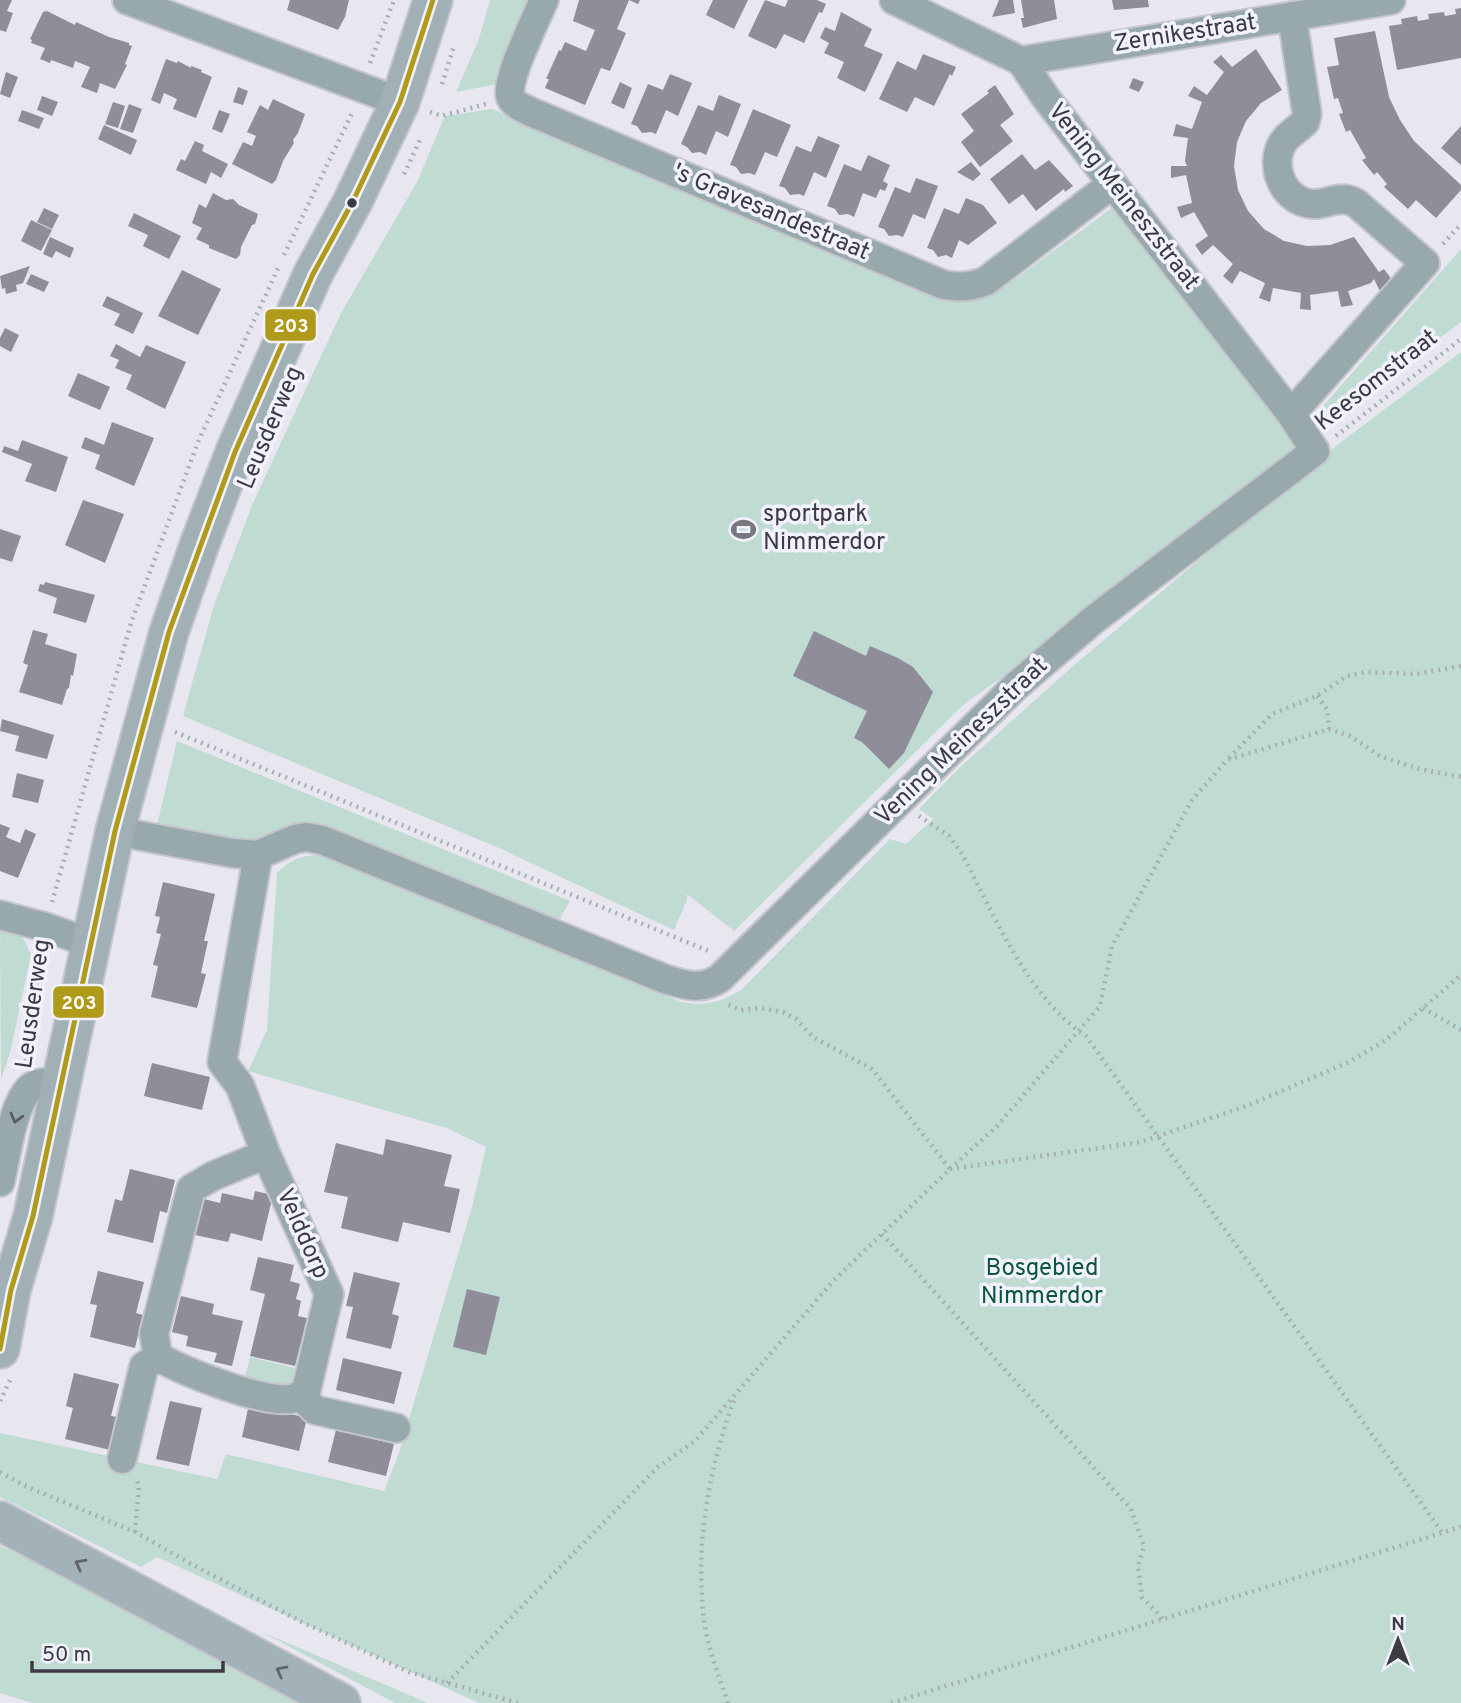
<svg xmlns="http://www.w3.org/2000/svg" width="1461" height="1703" font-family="Overpass,sans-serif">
<rect width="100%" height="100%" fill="#e8e7f0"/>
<path fill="#bfdbd2" d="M490 0H539L502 83 456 92 479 39Z
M492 109 926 289 979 297 999 291 1116 205 1296 447 1050 643 964 704 734 931 687 894V900L674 930 499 848 183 716 214 605 253 503 341 313 417 182 445 116Z
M1461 249V322L1317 429 1310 421Z
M1461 352V1703H479L157 1557 141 1567 0 1497V1433L217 1479 226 1454 384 1491 399 1453 472 1207 486 1147 447 1128 248 1071 267 1030 277 873C290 860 304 853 323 856L681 1002C708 1006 718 1003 741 990L890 839 906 844 933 819 919 809 957 770 1072 667 1243 523 1336 446Z
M177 741 570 901 557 924 329 832 252 847 156 829Z
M0 928 21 934 31 955 10 1053 1 1079Z
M250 1357 295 1368 289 1392 244 1381Z
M0 1546 179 1629 324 1703H32L0 1693Z
M262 1632 428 1703H395Z"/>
<path fill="#8f8d99" d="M0 0H12L7 11 13 13 6 32 0 30Z
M290 0H349L345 17 338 30 287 10Z
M579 0H640L638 4 629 0 617 29 626 33 610 71 601 68 585 105 545 88 549 79H546L559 50 561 51 565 42 586 51 595 30 573 21Z
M713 0H748L734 29 706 15Z
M765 0 785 7 788 0H817L826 4 822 13 819 12 804 43 784 34 776 49 748 36Z
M999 0H1013L1015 13 992 17Z
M1021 0H1054L1057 19 1023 28 1021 18H1024Z
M1112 0H1148L1149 7 1114 10Z
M1461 8V58L1397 70 1389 26 1402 24 1401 19 1417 16 1418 21 1429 19 1428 14 1444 12 1445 16 1456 14 1455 9Z
M47 11 75 25 76 22 109 37 129 43V45L132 46 125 64 127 65 115 89 100 83 97 93 81 87 90 67 75 61 73 68 51 60 50 63 40 59 45 48 31 43 32 40 30 39 43 12Z
M841 12 872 29 864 46 883 54 865 92 837 78 844 62 824 53 829 43 820 38 825 27 835 31Z
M1375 31 1389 97 1400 120 1414 141 1461 185V190L1436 218 1416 200 1408 209 1384 187 1387 184 1377 172 1374 175 1362 160 1366 158 1350 130 1346 132 1339 114 1343 113 1338 98 1334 99 1327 67 1339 65 1334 38Z
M1256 49 1282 90 1261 103 1246 121 1237 142 1234 166 1238 190 1248 211 1264 229 1284 241 1307 246 1330 245 1354 237 1379 272 1384 269 1392 280 1380 291 1374 279 1371 283 1348 291 1353 305 1341 307 1338 291 1310 295 1311 310 1300 309 1301 293 1273 288 1270 302 1259 298 1265 283 1240 271 1232 284 1223 276 1233 264 1213 245 1202 255 1195 245 1208 236 1194 212 1181 218 1177 207 1192 203 1186 175 1171 178V166H1187L1185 161 1188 138 1173 136 1176 124 1192 129 1202 102 1188 96 1194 86 1207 95 1224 72 1213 62 1221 55 1232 67Z
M923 54 956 67 952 76 950 74 934 106 915 97 907 112 879 99 897 61 916 70Z
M166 59 177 63 178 61 191 68V66L202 70 201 72 212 77 196 118 173 109 177 99 164 93 160 104 151 100Z
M6 72 18 77 10 98 0 94Z
M670 74 692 83 678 116 666 110 656 134 651 132 642 133 637 126 631 124 648 84 663 90Z
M1133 78 1144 82 1139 92 1129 88Z
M620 82 632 88 624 109 611 103Z
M995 85 1014 114 1000 125 1013 141 980 167 961 142 974 131 961 114 989 93 987 91Z
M238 87 248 91 243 105 233 102Z
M719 95 741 104 728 137 716 131 706 155 700 152 692 153 687 147 681 144 698 105 713 111Z
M42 96 58 102 52 116 37 110Z
M273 99 305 114 298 133 293 140 294 143 283 161 276 180 272 184 232 164 243 142 252 146 256 136 247 132 260 105 268 110Z
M113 102 125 106 118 128 105 124Z
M129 104 142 109 133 133 120 129Z
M753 109 791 125 777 157 765 152 755 175 749 173 741 174 736 167 730 165Z
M22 110 44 118 39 129 18 121Z
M219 110 230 114 222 133 212 129Z
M104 125 137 140 131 155 98 139Z
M1461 126V165L1441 148Z
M818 136 840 145 826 178 814 172 804 196 799 194 790 195 785 188 779 186 796 146 811 152Z
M195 141 204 145 202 151 228 164 221 178 211 172 206 184 176 170 181 159 185 161Z
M1022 154 1035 170 1049 160 1073 186 1065 192 1064 189 1036 211 1023 194 1009 204 990 179Z
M868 155 890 165 883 181 888 184 885 191 880 189 876 198 863 193 854 217 848 214 839 215 835 209 827 206 844 164 861 171Z
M971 162 981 174 973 181 957 172Z
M916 178 938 186 925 219 913 214 903 237 897 235 889 236 884 229 878 227 895 187 910 193Z
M213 193 226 200 233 199 239 205 258 214 255 224 252 225 241 247 240 255 236 259 209 248V245L196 239 202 228 192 223 199 204 206 208Z
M966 198 983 205 997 223 968 245 959 240 952 258 946 255 938 257 933 250 927 248 944 208 959 214Z
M44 208 59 215 52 229 37 222Z
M134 213 181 236 169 259 143 246 148 235 128 226Z
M31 220 52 230 41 251 21 241Z
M50 237 74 248 70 258 56 251 52 258 43 254Z
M30 266 23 283 16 285 17 291 6 294 5 288 2 289 0 276Z
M182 270 221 289 198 335 158 316Z
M31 274 49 282 44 292 26 284Z
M107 296 143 313 133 334 114 325 120 314 102 306Z
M5 328 19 335 11 352 0 346V338Z
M116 344 140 357 146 345 186 362 165 409 126 389 132 375 115 368 119 360 110 356Z
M78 373 110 387 100 410 68 396Z
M112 422 154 438 134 486 95 469 100 455 81 448 85 437 104 445Z
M22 440 68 457 56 492 25 481 32 464 2 452 4 446 18 451Z
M83 500 124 514 105 563 65 545Z
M0 529 21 536 12 562 0 558Z
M45 582 95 595 86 623 53 613 57 598 38 591 40 584 44 585Z
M33 630 48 634 45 644 77 654 73 676 71 675 69 688 67 689 62 705 19 692 28 665 23 663Z
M814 631 866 656 870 646 898 658 913 667 933 692 904 753 889 769 862 742 854 738 867 711 793 676Z
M2 719 54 735 47 759 15 751 19 736 0 731Z
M17 773 44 780 38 803 12 797Z
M0 824 10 828 6 837 20 843 25 829 36 834 18 878 0 871Z
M163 882 215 894 204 941H208L201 973 206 974 197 1008 151 997 158 966 153 965 161 934 156 933 160 917 155 916Z
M152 1063 210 1077 202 1110 144 1096Z
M386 1139 452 1155 444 1186 460 1189 450 1233 403 1222 398 1242 341 1228 348 1197 324 1192 336 1143 383 1155Z
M130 1169 175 1180 167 1213 160 1211 153 1243 107 1232 115 1199 122 1201Z
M255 1191 273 1195 262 1241 231 1233 228 1242 195 1235 204 1199 220 1203 222 1193 253 1200Z
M258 1257 294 1265 290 1281 300 1284 296 1299 301 1301 298 1316 307 1318 295 1366 250 1356 265 1294 250 1290Z
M98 1271 144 1282 136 1313 143 1315 135 1348 90 1337 97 1305 90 1304Z
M354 1272 400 1283 392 1314 399 1316 391 1349 346 1338 353 1307 346 1306Z
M467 1289 500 1297 486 1355 453 1347Z
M181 1296 214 1304 212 1314 243 1321 232 1366 214 1362 217 1353 186 1346 188 1336 172 1332Z
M343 1358 402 1372 394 1404 336 1390Z
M74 1373 119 1384 111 1416 118 1417 110 1450 65 1439 73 1408 66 1406Z
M170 1401 202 1408 189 1466 156 1459Z
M249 1404 307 1418 299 1451 242 1437Z
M336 1430 394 1444 386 1476 328 1462Z"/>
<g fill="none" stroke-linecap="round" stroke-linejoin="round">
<defs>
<path id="street" d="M127 0 400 102
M544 0C536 19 507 77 510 95 512 104 523 108 531 112L944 285C960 288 972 287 986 281L1112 184
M1021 61 1391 0
M1291 414 1425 263 1356 203C1336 192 1323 210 1303 202 1279 193 1270 161 1284 141 1289 134 1299 128 1305 122L1307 114 1292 16
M115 831 232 853 258 855 295 839 306 837 322 840 665 979C685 985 701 991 720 978L1016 686 1092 621 1315 451 1291 414 1046 98 1021 61 894 0
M258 855 222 1062 240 1086 266 1154 329 1294 306 1391C302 1394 297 1398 291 1399 261 1403 185 1372 158 1357L154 1334 191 1189 213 1176 266 1154
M0 915 45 927 90 943
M0 1182C6 1158 12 1105 30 1088 38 1081 53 1082 62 1082
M300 1395 315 1410 396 1428
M122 1459 144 1366 158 1357"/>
<path id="secondary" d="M0 1349 11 1290 33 1216 115 831 169 632 200 543 235 452 313 274 353 201 400 102 433 0"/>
<path id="primary" d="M0 1521 341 1703"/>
</defs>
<use href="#street" stroke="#c6c5cc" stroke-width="32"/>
<use href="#secondary" stroke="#c6c5cc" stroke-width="42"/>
<use href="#primary" stroke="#c6c5cc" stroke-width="42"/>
<path stroke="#a7afb4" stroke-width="4.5" stroke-dasharray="2 5" stroke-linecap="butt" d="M370 63 394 0
M442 84 454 46
M430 112 442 116 486 104
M404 174 421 138
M1443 244 1461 224
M284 255 353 111
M1336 436 1461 339
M1317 696 1327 709 1329 729
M175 732 711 952
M1229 758 1272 714 1317 696 1347 676 1366 672 1417 674 1461 666
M919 816 949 836 962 854C994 914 1027 997 1086 1036L1442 1532
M52 902 131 623 198 442 279 266
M1423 1008 1461 1030
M26 1061 41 952
M950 1169 997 1126 1100 1006 1112 946 1192 800 1227 760 1329 729 1350 736 1380 756 1419 769 1461 777
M950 1169 1141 1142 1249 1105 1349 1062 1386 1040 1461 975
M882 1234 1131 1509 1144 1546 1138 1566 1142 1597 1163 1619
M0 1401 12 1376
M0 1472 23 1485 135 1532 193 1565 302 1622 409 1672 518 1703
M135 1532 139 1487 136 1477
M447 1683 658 1467 695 1441 834 1280 950 1169 872 1069 813 1037 796 1019 783 1012 760 1008 740 1010 725 1003
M728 1703C719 1677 708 1648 704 1621 695 1544 708 1472 734 1400
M891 1703 1461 1527"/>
<use href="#street" stroke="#98a9ac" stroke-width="28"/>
<use href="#secondary" stroke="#a1b0b4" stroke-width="38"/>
<use href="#primary" stroke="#a3b1b8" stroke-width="38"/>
<defs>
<path id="bus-1" d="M0 1349 11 1290 33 1216 115 831 169 632 235 452 313 274 353 201 400 102 433 0"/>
</defs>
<use href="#bus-1" stroke="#f2f1fe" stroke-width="10"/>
<use href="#bus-1" stroke="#af9a1a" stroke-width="5"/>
</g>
<defs><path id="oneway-chevron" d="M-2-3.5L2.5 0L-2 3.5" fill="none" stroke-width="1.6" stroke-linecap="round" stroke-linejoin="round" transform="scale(1.75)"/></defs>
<use stroke="#585c62" href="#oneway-chevron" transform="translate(16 1118) rotate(105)"/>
<g stroke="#60646b">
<use href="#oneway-chevron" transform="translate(80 1564) rotate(-152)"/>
<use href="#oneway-chevron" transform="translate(281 1671) rotate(-152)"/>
</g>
<defs>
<symbol id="stadium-bare" viewBox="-9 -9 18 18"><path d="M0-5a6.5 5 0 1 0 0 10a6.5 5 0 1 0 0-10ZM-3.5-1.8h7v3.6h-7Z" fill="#78777f" stroke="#f2f1fe" stroke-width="2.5" paint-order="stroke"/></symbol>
</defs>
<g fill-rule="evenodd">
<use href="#stadium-bare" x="726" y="512" width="35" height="35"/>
</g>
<circle fill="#3c3b42" stroke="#f2f1fe" stroke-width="2.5" cx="352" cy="203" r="6"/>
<g text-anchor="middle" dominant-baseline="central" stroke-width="7" stroke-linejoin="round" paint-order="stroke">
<g font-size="24" fill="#3c3b42" stroke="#f2f1fe">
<text transform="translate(1185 34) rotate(-9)">Zernikestraat</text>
<text transform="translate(1123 197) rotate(52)">Vening Meineszstraat</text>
<text transform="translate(771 213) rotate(23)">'s Gravesandestraat</text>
<text transform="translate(1377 381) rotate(-38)">Keesomstraat</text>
<text transform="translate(271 428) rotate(-67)">Leusderweg</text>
<text transform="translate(962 742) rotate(-44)">Vening Meineszstraat</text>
<text transform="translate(34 1004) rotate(-82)">Leusderweg</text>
<text transform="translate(302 1234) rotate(66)">Velddorp</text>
</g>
<g font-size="24" fill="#3c3b42" stroke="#f2f1fe" text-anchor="start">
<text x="763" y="515">sportpark<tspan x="763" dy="28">Nimmerdor</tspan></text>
</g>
<g font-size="24" fill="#0a573d" stroke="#f2f1fe">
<text x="1042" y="1269">Bosgebied<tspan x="1042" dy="28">Nimmerdor</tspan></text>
</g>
</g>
<g stroke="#f2f1fe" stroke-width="2.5">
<rect x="264" y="308" width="53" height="34" rx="7" fill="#af9a1a"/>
<rect x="52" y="985" width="53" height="34" rx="7" fill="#af9a1a"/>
</g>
<g font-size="19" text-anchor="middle" font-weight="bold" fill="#fff">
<text x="291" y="332">203</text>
<text x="79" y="1009">203</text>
</g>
<g transform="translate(1398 1640)" stroke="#f2f1fe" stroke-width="5" paint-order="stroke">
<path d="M0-5L12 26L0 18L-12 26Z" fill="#3c3b42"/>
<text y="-10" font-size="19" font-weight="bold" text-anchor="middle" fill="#3c3b42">N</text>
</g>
<path d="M32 1661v10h191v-10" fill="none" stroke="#3c3b42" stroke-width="3.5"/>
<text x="42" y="1661" font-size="21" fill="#3c3b42" stroke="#f2f1fe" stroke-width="5" paint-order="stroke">50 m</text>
</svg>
